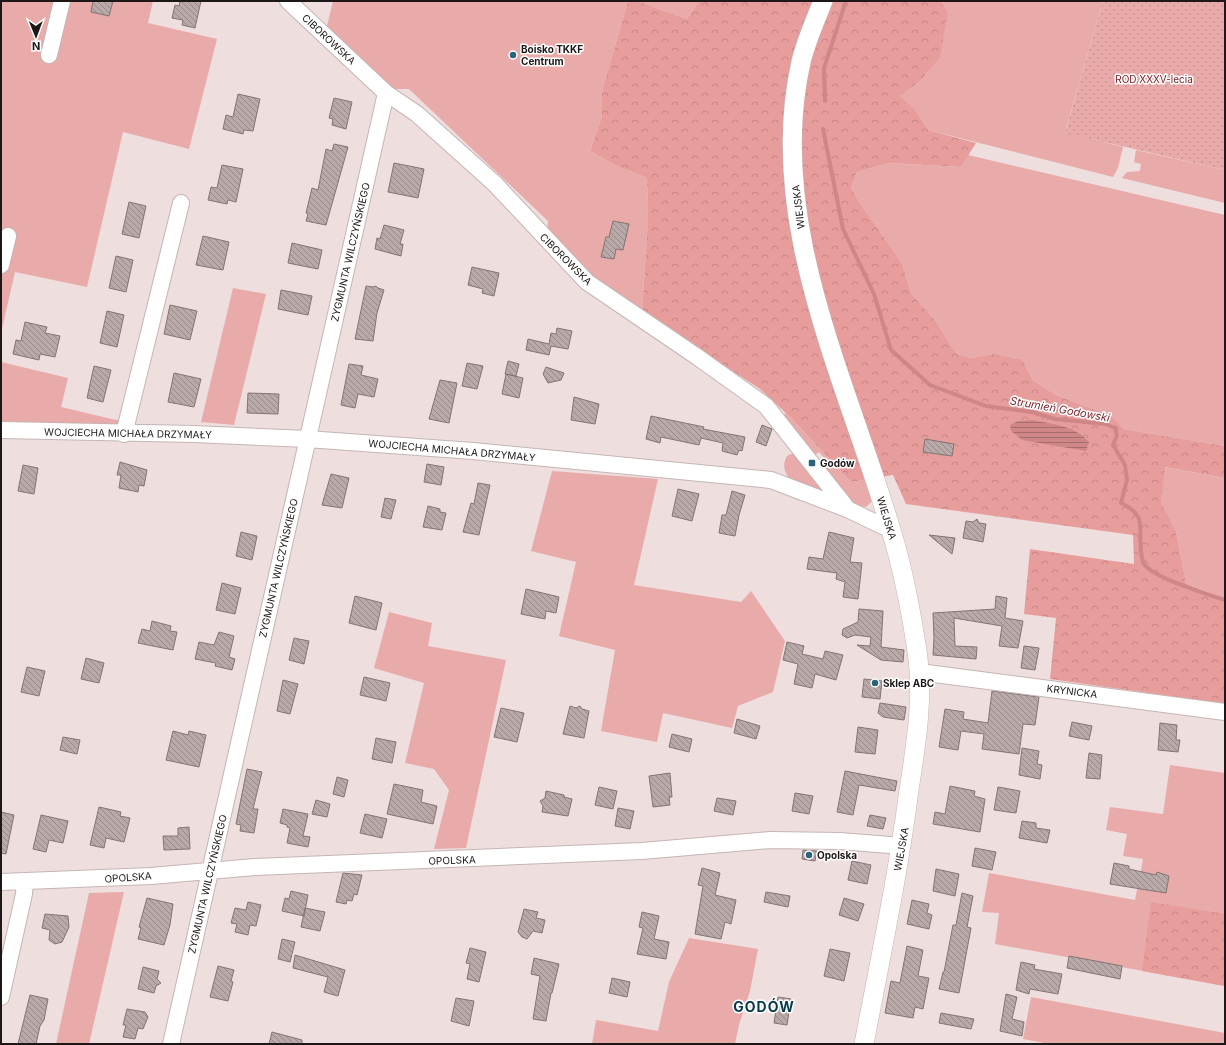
<svg xmlns="http://www.w3.org/2000/svg" width="1226" height="1045" font-family="Inter,sans-serif">
<defs>
<pattern id="forest-crowns" width="20" height="18" patternUnits="userSpaceOnUse"><rect width="20" height="18" fill="#e89d9d"/><path d="M2 6a3 3 0 1 1 6 0M12 15a3 3 0 1 1 6 0" fill="none" stroke="#c78686"/></pattern>
<pattern id="park-dots" width="8" height="8" patternUnits="userSpaceOnUse"><rect width="8" height="8" fill="#e9aaaa"/><path d="M2 2h.1M6 6h.1" fill="none" stroke="#c79292" stroke-width="1.8" stroke-linecap="round"/></pattern>
<pattern id="water-rules" width="6" height="5" patternUnits="userSpaceOnUse"><rect width="6" height="5" fill="#ce8686"/><path d="M0 2.5h6" fill="none" stroke="#a76d6d"/></pattern>
<pattern id="building-back-hatch" width="6" height="6" patternUnits="userSpaceOnUse"><rect width="6" height="6" fill="#b9a9a9"/><path d="M-1 5l2 2M0 0l6 6M5-1l2 2" fill="none" stroke="#968989"/></pattern>
</defs>
<rect width="100%" height="100%" fill="#efdede"/>
<path fill="#e9aaaa" d="M1 1H153L148 23 217 39 189 149 123 132 87 287 15 272 1 333Z
M333 1H628L602 91V116L590 151 615 165 647 178 648 218 642 312 595 280 547 233 548 221 409 89H391L326 30Z
M637 1H699L687 19Z
M940 1H1103L1065 132 1123 147 1118 168 1113 177 928 130 915 109 900 96 919 82 948 11Z
M1136 150 1225 170V203L1122 178 1127 172 1140 171 1141 164 1134 162Z
M968 155 1225 215V446L1124 429 1112 416 1056 395 1033 380 1022 359 993 354 971 358 957 354 935 320 911 293 902 263 862 206 851 188 857 172 889 163 961 167Z
M233 288 266 294 234 425 201 422Z
M1 362 68 378 61 407 116 420H123L121 424 114 428 1 424Z
M786 413 851 482 869 479 873 500 866 507 855 505 823 465 827 461 819 452 815 455 783 415Z
M791 454H797L828 493 791 480C784 473 782 465 787 456Z
M1164 467 1225 478V602L1186 583 1176 531 1161 504Z
M552 471 658 479 634 585 741 602 751 591 785 641 773 692 738 706 732 728 663 713 657 742 601 731 615 650 559 636 576 562 531 551Z
M389 612 432 623 428 646 506 660 466 848 434 849 449 790 434 769 405 763 424 683 374 668Z
M1170 765 1225 773V986L995 944 999 913 982 912 989 873 1135 900 1143 859 1123 856 1127 834 1106 830 1110 807 1163 814Z
M124 892 89 1044H56L89 893Z
M689 938 758 949 750 991 739 1025 735 1044H592L596 1020 658 1031 669 982Z
M1031 997 1225 1033V1044H1050L1023 1039Z"/>
<path fill="url(#forest-crowns)" d="M628 1H637L687 19 699 1H940L948 11 940 57 919 82 900 96 915 109 928 130 976 143 961 167 889 163 857 172 851 188 862 206 902 263 911 293 935 320 957 354 971 358 993 354 1022 359 1033 380 1056 395 1112 416 1124 429 1225 446V478L1165 467 1161 503 1176 531 1186 583 1225 602V704L1050 679 1056 618 1024 614 1030 549 1134 564 1133 535 906 504 893 475 851 482 790 417 760 389 642 312 648 218 647 178 615 165 590 151 602 116V91Z
M1151 902 1225 914V986L1142 971Z"/>
<path fill="url(#park-dots)" d="M1103 1H1225V170L1065 133Z"/>
<path fill="url(#water-rules)" d="M1033 420C1052 424 1076 426 1089 442L1086 451 1022 440 1011 431 1010 425 1018 421Z"/>
<g fill="none" stroke-linecap="round" stroke-linejoin="round">
<path stroke="#ce8686" stroke-width="4" d="M825 101 824 68 846 1
M823 129 843 229 874 294 891 350 930 385 986 406 1032 412 1055 419 1105 424 1115 428 1117 435 1113 445 1125 465 1127 480 1121 503C1148 516 1138 527 1141 552 1142 556 1142 561 1144 564 1153 578 1207 594 1225 600"/>
</g>
<path fill="url(#building-back-hatch)" stroke="#837574" d="M93 1H113L109 16 91 12Z
M180 1H201L195 28 182 25 183 20 172 18 175 5 179 6Z
M238 94 260 99 253 131 244 130 243 134 223 129 226 115 233 117Z
M334 98 352 102 346 129 332 125 333 119 329 118Z
M334 144 348 147 326 225 306 221 308 214 306 213 312 188 318 190 326 149 332 151Z
M394 163 424 169 418 198 388 192Z
M222 165 243 169 236 202 228 200 227 204 208 200 211 187 217 188Z
M129 202 146 206 139 238 122 234Z
M613 221 629 224 623 250 616 249 614 259 601 257 606 237H609Z
M384 225 404 230 400 244H403L401 256 375 249 377 238 380 239Z
M203 236 229 242 223 270 196 265Z
M292 243 322 250 318 269 288 263Z
M116 256 133 260 126 292 109 288Z
M472 267 499 273 494 296 482 293 483 289 468 285Z
M366 286 373 287 376 286 378 288 384 290 377 313 373 341 355 339Z
M281 290 312 296 308 315 278 309Z
M170 305 197 311 190 340 164 334Z
M107 311 124 315 117 347 100 343Z
M25 322 47 327 45 333 60 336 55 357 40 354 39 360 13 354 16 340 21 341Z
M557 328 572 331 568 349 551 346 549 355 526 350 528 339 549 344 551 333 556 334Z
M508 361 519 364 516 376 505 374Z
M467 363 483 366 477 389 462 386Z
M349 364 363 366 361 375 378 379 374 397 358 394 355 408 341 405Z
M94 366 111 370 103 402 87 398Z
M546 367 564 373 561 380 548 383 543 374Z
M174 373 201 379 194 407 168 402Z
M506 374 523 378 519 398 502 394Z
M440 380 457 383 449 423 429 419Z
M248 393 279 394 278 414 247 413Z
M574 397 599 404 595 424 571 420Z
M651 416 704 427 703 429 745 437 742 451 739 450 737 455 722 451 723 443 701 438 699 445 661 437 660 443 646 439Z
M762 425 772 429 766 446 756 442Z
M925 439 954 444 952 456 923 452Z
M120 462 147 470 144 486 139 485 138 492 119 488 121 475H117Z
M427 464 444 467 441 485 424 482Z
M23 465 38 468 34 494 18 491Z
M331 474 349 478 342 508 322 505Z
M478 483 490 485 479 535 463 532 471 503 474 504Z
M678 489 699 494 692 521 672 516Z
M732 491 745 495 739 515 735 536 719 533 722 515H726Z
M385 498 396 500 391 519 381 517Z
M428 506 440 509V512L446 513 442 530 423 527Z
M977 519 979 523 986 524 983 542 963 538 966 521 973 522Z
M241 532 257 536 252 560 236 556Z
M829 532 854 538 850 562 862 563 858 599 843 597 845 582 836 579 837 573 807 569 809 557 823 559Z
M929 535 955 538 952 554Z
M222 583 241 588 235 614 216 610Z
M526 589 559 597 556 613 546 611 545 619 521 614Z
M355 596 382 603 376 630 349 623Z
M996 596 1007 598 1005 618 1023 621 1018 648 999 646 1002 626 954 618 955 646 977 647 976 659 933 655 934 638 933 613 995 609Z
M859 609 883 611 881 647 904 650 903 662 881 660 857 645 870 646 871 637 855 635 847 638 842 635 843 629 858 622Z
M152 621 171 626 170 631 177 632 173 650 138 643 142 629 150 631Z
M219 632 234 636 229 657 235 659 232 670 215 666 216 663 195 659 199 642 214 645Z
M294 638 309 641 304 664 289 660Z
M787 642 804 646 802 654 823 659 825 651 843 655 836 680 815 674 812 688 794 684 798 664 783 660Z
M1024 646 1039 648 1035 670 1021 668Z
M86 658 104 663 99 683 81 679Z
M27 667 45 671 39 696 21 692Z
M364 677 390 683 386 701 360 695Z
M864 679 882 681 880 699 862 697Z
M283 680 298 684 290 714 277 711Z
M992 691 1039 697 1035 725 1023 724 1019 754 982 749 984 734 961 731 958 750 939 747 945 709 964 712 963 719 988 723Z
M880 703 906 707 904 720 883 717 878 713Z
M570 706 576 708 580 706 582 709 589 711 584 738 563 734Z
M501 708 524 713 517 742 494 737Z
M737 719 760 726 756 739 734 733Z
M1072 722 1092 726 1089 740 1069 736Z
M1160 723 1177 725 1176 740H1180L1178 752 1158 750Z
M858 727 878 730 875 754 855 752Z
M173 731 188 735 189 731 206 735 199 767 166 760Z
M672 734 692 739 689 752 669 747Z
M63 737 80 740 77 754 60 750Z
M376 738 396 742 392 763 372 759Z
M1022 748 1039 751 1037 764 1042 765 1040 779 1019 775Z
M1089 753 1102 755 1100 779 1086 778Z
M247 769 262 772 253 809H258L254 833 240 831 241 825 236 824Z
M845 771 897 781 895 791 859 785 853 815 837 812Z
M670 773 672 797H669L670 805 653 807 649 776Z
M337 777 348 780 344 797 333 794Z
M394 784 423 790 421 802 437 806 433 824 387 814Z
M950 786 975 791 974 796 985 799 980 832 933 824 935 812 945 814Z
M599 787 617 791 613 809 595 805Z
M998 787 1020 791 1016 813 994 810Z
M546 791 564 795V797L572 799 568 816 542 812 543 806 540 801 545 798Z
M795 793 813 796 809 814 792 811Z
M717 798 736 801 733 815 714 811Z
M316 800 330 804 327 817 312 814Z
M99 807 121 812 120 816 130 818 124 842 106 838 104 848 90 845Z
M618 808 634 811 630 829 615 826Z
M283 809 308 814 303 836 310 837 308 847 287 843 290 828 287 827V825L280 823Z
M1 812 14 815 6 854 1 853Z
M365 814 387 819 382 838 360 833Z
M41 815 68 821 63 843 49 840 46 852 33 849Z
M870 815 886 818 883 829 867 826Z
M1022 821 1036 823V828L1050 830 1047 843 1019 838Z
M189 827 190 849 164 850 163 836H178V828Z
M975 848 996 852 992 870 972 866Z
M803 850 817 851 815 861 802 859Z
M852 861 871 865 867 884 848 880Z
M1114 863 1129 866V869L1156 875 1157 872 1169 876 1166 893 1110 884Z
M702 868 720 873 715 895 736 900 731 924 725 922 721 939 695 934 703 886 698 885Z
M936 869 959 874 955 896 933 891Z
M343 873 362 875 357 895 354 894 352 901 347 900 346 904 336 902Z
M291 891 308 895 304 916 282 911 285 898 289 899Z
M766 892 790 896 788 907 764 902Z
M962 893 973 896 967 927 971 928 959 993 939 989 943 972H944L953 925H956Z
M147 898 173 904 170 925 164 945 138 939 141 928 139 927Z
M844 898 864 904 858 921 839 915Z
M912 900 929 904 927 913 932 915 929 929 907 924Z
M248 902 261 905 256 926 250 925 248 935 235 932 237 924 231 923 235 908 246 910Z
M305 908 325 912 320 931 301 927Z
M524 909 538 912 536 918 545 920 542 933 533 931 527 939 522 937 518 932Z
M642 912 659 916 654 939 669 942 666 959 637 954 643 928 639 927Z
M45 914 68 916 69 927 62 942 55 944 49 940 50 930 42 928Z
M282 939 295 942 290 962 278 959Z
M907 946 923 950 918 976 929 978 923 1009 915 1007 913 1018 885 1013 891 981 900 983Z
M470 948 486 952 479 982 467 979 470 964 466 963Z
M830 949 850 953 844 981 824 976Z
M295 955 345 970 338 996 324 992 328 977 293 968Z
M1069 956 1122 966 1120 979 1067 968Z
M534 958 559 964 552 993H551L546 1021 533 1019 540 976 531 974Z
M1021 962 1035 965 1034 969 1062 974 1058 994 1030 989 1029 994 1016 990Z
M218 966 234 970 231 981 233 982 228 1001 210 997Z
M143 967 159 971 157 979 161 983 156 986 154 993 138 989Z
M612 978 630 982 627 997 609 993Z
M1006 994 1017 997 1012 1019 1024 1022 1022 1036 1000 1031Z
M30 995 48 999 44 1020 40 1026 36 1044H18Z
M778 997 791 999 787 1025 774 1023Z
M456 998 474 1001 469 1026 451 1021Z
M127 1009 145 1012 148 1017 143 1029 138 1028 135 1039 123 1037 126 1025H123Z
M941 1013 974 1019 971 1029 939 1023Z
M272 1032 302 1040V1044H269Z"/>
<g fill="none" stroke-linecap="round" stroke-linejoin="round">
<defs>
<path id="minor" d="M288 1 386 93 417 114 495 184 587 282 696 356 766 406 846 507
M49 55 62 1
M1 265 8 236
M1 430 194 434 307 439 473 451 771 480 847 509 891 530
M124 434 181 203
M919 672 1225 712
M1 882 151 876 255 867 642 851 770 840 840 841 902 846
M1 997 24 894 25 881
M171 1044 386 93"/>
<path id="tertiary" d="M823 1C815 21 806 41 801 62 765 221 847 381 891 530 903 569 911 611 917 651 924 698 916 744 909 790 898 875 880 960 864 1044"/>
</defs>
<use href="#minor" stroke="#c5b5b4" stroke-width="18"/>
<use href="#tertiary" stroke="#c5b5b4" stroke-width="20"/>
<use href="#minor" stroke="#fff" stroke-width="16"/>
<use href="#tertiary" stroke="#fff" stroke-width="19"/>
</g>
<g fill="#29637c" stroke="#fff" stroke-width="1.5">
<circle cx="513" cy="55" r="4"/>
<rect x="808" y="459" width="8" height="8" rx="2"/>
<circle cx="875" cy="683" r="4"/>
<circle cx="809" cy="855" r="4"/>
</g>
<g text-anchor="middle" dominant-baseline="central" stroke-width="3" stroke-linejoin="round" paint-order="stroke">
<g font-size="10" fill="#1d1717" stroke="#fff">
<text transform="translate(329 39) rotate(43)">CIBOROWSKA</text>
<text transform="translate(798 207) rotate(-97)">WIEJSKA</text>
<text transform="translate(350 252) rotate(-77)">ZYGMUNTA WILCZYŃSKIEGO</text>
<text transform="translate(566 259) rotate(45)">CIBOROWSKA</text>
<text transform="translate(128 433) rotate(1)">WOJCIECHA MICHAŁA DRZYMAŁY</text>
<text transform="translate(452 450) rotate(5)">WOJCIECHA MICHAŁA DRZYMAŁY</text>
<text transform="translate(887 518) rotate(73)">WIEJSKA</text>
<text transform="translate(278 568) rotate(-77)">ZYGMUNTA WILCZYŃSKIEGO</text>
<text transform="translate(1072 691) rotate(7)">KRYNICKA</text>
<text transform="translate(901 849) rotate(-80)">WIEJSKA</text>
<text transform="translate(452 860) rotate(-2)">OPOLSKA</text>
<text transform="translate(128 877) rotate(-4)">OPOLSKA</text>
<text transform="translate(207 884) rotate(-77)">ZYGMUNTA WILCZYŃSKIEGO</text>
</g>
<g font-size="10" font-weight="bold" fill="#1d1717" stroke="#fff" text-anchor="start">
<text x="521" y="49">Boisko TKKF<tspan x="521" dy="12">Centrum</tspan></text>
<text x="820" y="463">Godów</text>
<text x="883" y="683">Sklep ABC</text>
<text x="817" y="855">Opolska</text>
</g>
<g font-size="10" fill="#79222a" stroke="#fff">
<text x="1154" y="79">ROD XXXV-lecia</text>
</g>
<g font-size="11" font-style="italic" fill="#7f272f" stroke="#fff">
<text transform="translate(1060 409) rotate(10)">Strumień Godowski</text>
</g>
<g font-size="14" font-weight="bold" letter-spacing="1" fill="#05384b" stroke="#fff">
<text x="764" y="1006">GODÓW</text>
</g>
</g>
<rect width="1226" height="1045" fill="none" stroke="#1d1717" stroke-width="4"/>
<g transform="translate(36 36) rotate(179)" stroke="#ffffff" stroke-width="3" paint-order="stroke">
<path d="M0-3L7 15L0 10L-7 15Z" fill="#1d1717"/>
<text y="-6" font-size="11" font-weight="bold" text-anchor="middle" fill="#1d1717">N</text>
</g>
</svg>
